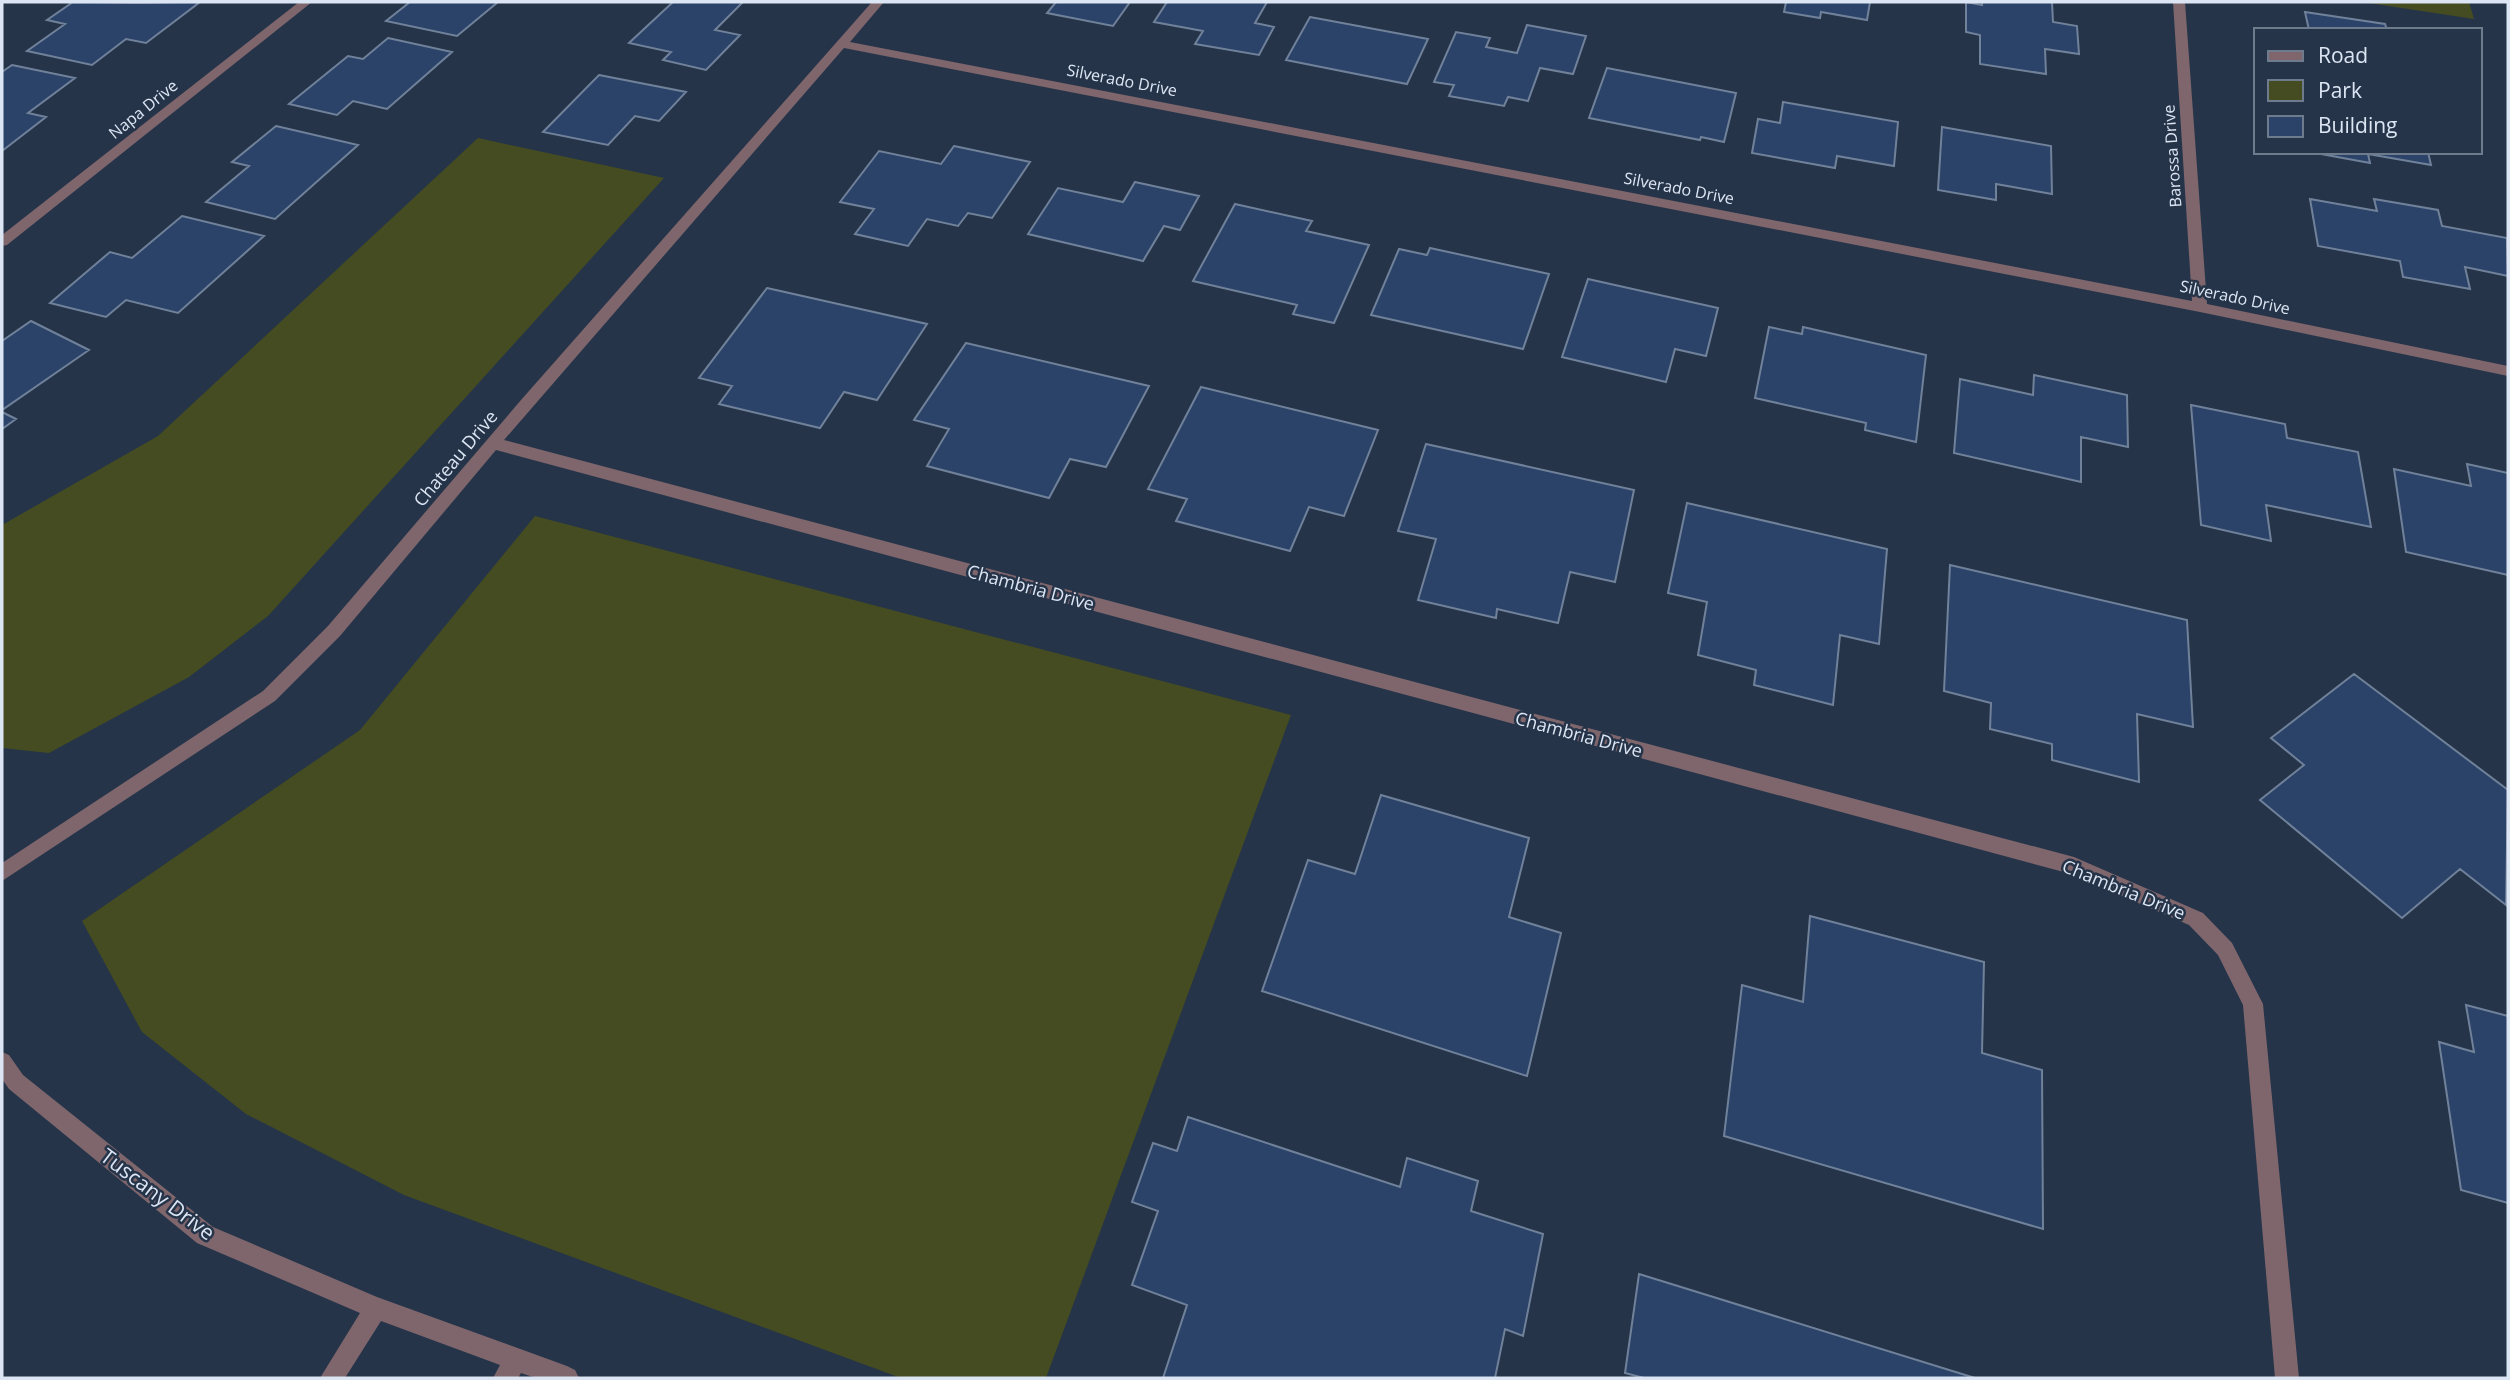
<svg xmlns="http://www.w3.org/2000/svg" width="2510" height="1380" font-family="'Open Sans',sans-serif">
<rect width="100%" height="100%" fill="#253449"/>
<path fill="#454c21" d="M2362 2H2469L2474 19Z
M478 138 664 178 268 616 189 677 49 753 2 748V525L158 436Z
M535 516 1291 715 1046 1378H901L404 1195 246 1114 142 1032 82 921 360 730Z"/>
<path fill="#2b4368" stroke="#70819a" stroke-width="2" d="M73 2 137 3 200 2 146 43 126 39 92 65 27 51 65 24 47 20Z
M410 2H498L457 36 386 21Z
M673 2H743L715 30 740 35 706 70 663 60 671 52 629 43Z
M1056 2H1130L1113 26 1047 13Z
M1167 2H1267L1255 23 1274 27 1259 55 1195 44 1203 31 1154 22Z
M1786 2H1870L1867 20 1821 12 1820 18 1784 12Z
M1966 2 1982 5V2H2052L2053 22 2077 26 2079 54 2045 49 2046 74 1980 64V35L1966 32Z
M2305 12 2385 24 2387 30H2309Z
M1310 17 1428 39 1407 84 1286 60Z
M1527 25 1586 36 1573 74 1540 68 1528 101 1508 97 1504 106 1449 96 1454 85 1434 82 1456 32 1490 38 1486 47 1517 53Z
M388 38 452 52 387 109 353 101 337 115 289 104 348 56 363 59Z
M12 65 75 78 28 113 46 117 2 151V72Z
M1607 68 1736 93 1724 142 1701 137 1700 140 1589 118Z
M599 75 686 92 659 121 635 116 608 145 543 132Z
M1783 102 1898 122 1894 166 1837 156 1835 168 1752 153 1758 119 1780 123Z
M276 126 358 145 275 219 206 202 249 166 232 162Z
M1942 127 2051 146 2052 194 1996 184V200L1938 190Z
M954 146 1030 162 992 218 968 213 958 226 927 219 908 246 855 234 874 209 840 202 879 151 941 164Z
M2428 152 2431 165 2368 154 2370 163 2310 152Z
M1135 182 1199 196 1180 230 1164 226 1143 261 1028 234 1058 188 1123 202Z
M2310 199 2377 211 2374 199 2438 210 2442 226 2507 238 2508 276 2465 267 2470 289 2403 277 2400 261 2318 246Z
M1235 204 1312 221 1306 231 1369 245 1334 323 1293 314 1297 305 1193 281Z
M182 216 264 236 178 313 126 300 106 317 50 303 110 252 132 258Z
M1430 248 1549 274 1523 349 1371 315 1399 249 1427 255Z
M1588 279 1718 308 1706 356 1675 349 1666 382 1562 357Z
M767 288 927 324 877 400 844 392 820 428 719 404 732 386 699 378Z
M31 321 89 350 2 410V341Z
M1769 327 1802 334 1803 327 1926 355 1916 442 1865 430 1866 423 1755 398Z
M966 343 1149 386 1106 467 1070 459 1049 498 927 466 949 429 914 420Z
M2034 375 2127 395 2128 447 2081 437V482L1954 453 1960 379 2033 395Z
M1201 387 1378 430 1344 516 1309 507 1290 551 1176 521 1187 499 1148 489Z
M2191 405 2285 424 2287 438 2358 452 2371 527 2266 505 2271 541 2201 525Z
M2 412 16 419 2 429Z
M1426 444 1634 490 1615 582 1570 572 1558 623 1497 609 1496 618 1418 600 1436 539 1398 531Z
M2467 464 2508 473V575L2406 552 2394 469 2471 486Z
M1687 503 1887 549 1879 644 1840 635 1833 705 1754 685 1756 670 1698 655 1707 602 1668 593Z
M1950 565 2187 620 2193 727 2137 714 2139 782 2052 760V744L1990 729 1991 703 1944 691Z
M2354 674 2508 790 2506 905 2460 869 2402 918 2260 800 2304 765 2271 738Z
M1381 795 1529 838 1509 917 1561 933 1527 1076 1262 991 1308 860 1355 874Z
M1810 916 1984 962 1982 1053 2042 1070 2043 1229 1724 1136 1742 985 1803 1002Z
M2466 1005 2508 1016V1203L2461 1190 2439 1042 2474 1052Z
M1188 1117 1400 1187 1407 1158 1478 1181 1471 1211 1543 1234 1523 1336 1505 1329 1495 1378H1163L1187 1305 1132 1285 1158 1211 1132 1202 1153 1143 1177 1151Z
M1639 1274 1975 1378H1644L1625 1373Z"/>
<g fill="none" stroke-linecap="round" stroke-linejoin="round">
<path fill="#7e666c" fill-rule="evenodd" d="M299 2H312L7 245 2 246V235Z
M872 2H884L850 42 2192 301 2173 2H2185L2207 304 2508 366V376L2200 312 844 48 504 440 2074 857 2203 913 2232 943 2263 1004 2299 1378H2275L2243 1005 2218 955 2189 925 2071 874 496 450 340 636 275 701 2 881V863L263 691 328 626 521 400Z
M2 1052 9 1055 23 1075 213 1227 377 1297 567 1366 575 1370 579 1378H536L521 1373 518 1378H493L500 1365 381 1321 345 1378H320L360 1313 197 1243 9 1089 2 1079Z"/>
</g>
<g text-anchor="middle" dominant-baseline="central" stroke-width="5" stroke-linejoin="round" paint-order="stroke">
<g font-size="16" fill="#dce5f3" stroke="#253449">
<text transform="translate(1122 80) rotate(11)">Silverado Drive</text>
<text transform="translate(143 109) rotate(-39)">Napa Drive</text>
<text transform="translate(2172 156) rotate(-94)">Barossa Drive</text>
<text transform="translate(1679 188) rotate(11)">Silverado Drive</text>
<text transform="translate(2235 297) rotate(12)">Silverado Drive</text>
</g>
<g font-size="18" fill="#dce5f3" stroke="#253449">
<text transform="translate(455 458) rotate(-50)">Chateau Drive</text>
<text transform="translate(1031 587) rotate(15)">Chambria Drive</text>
<text transform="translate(1579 734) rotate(15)">Chambria Drive</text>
<text transform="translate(2124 889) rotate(22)">Chambria Drive</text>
</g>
<g font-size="21" fill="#dce5f3" stroke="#253449">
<text transform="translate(158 1194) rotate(37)">Tuscany Drive</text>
</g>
</g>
<rect width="2510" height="1380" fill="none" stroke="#dce5f3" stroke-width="7"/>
<rect x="2254" y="28" width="228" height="126" fill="#253449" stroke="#6e7b8d" stroke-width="2"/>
<rect x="2268" y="51" width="35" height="10" fill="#7e666c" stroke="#6e7b8d" stroke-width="2"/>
<text x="2318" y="63" font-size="21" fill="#dce5f3">Road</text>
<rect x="2268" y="80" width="35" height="21" fill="#454c21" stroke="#6e7b8d" stroke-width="2"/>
<text x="2318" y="98" font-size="21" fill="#dce5f3">Park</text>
<rect x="2268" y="116" width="35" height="21" fill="#2b4368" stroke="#6e7b8d" stroke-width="2"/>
<text x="2318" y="133" font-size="21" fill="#dce5f3">Building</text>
</svg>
